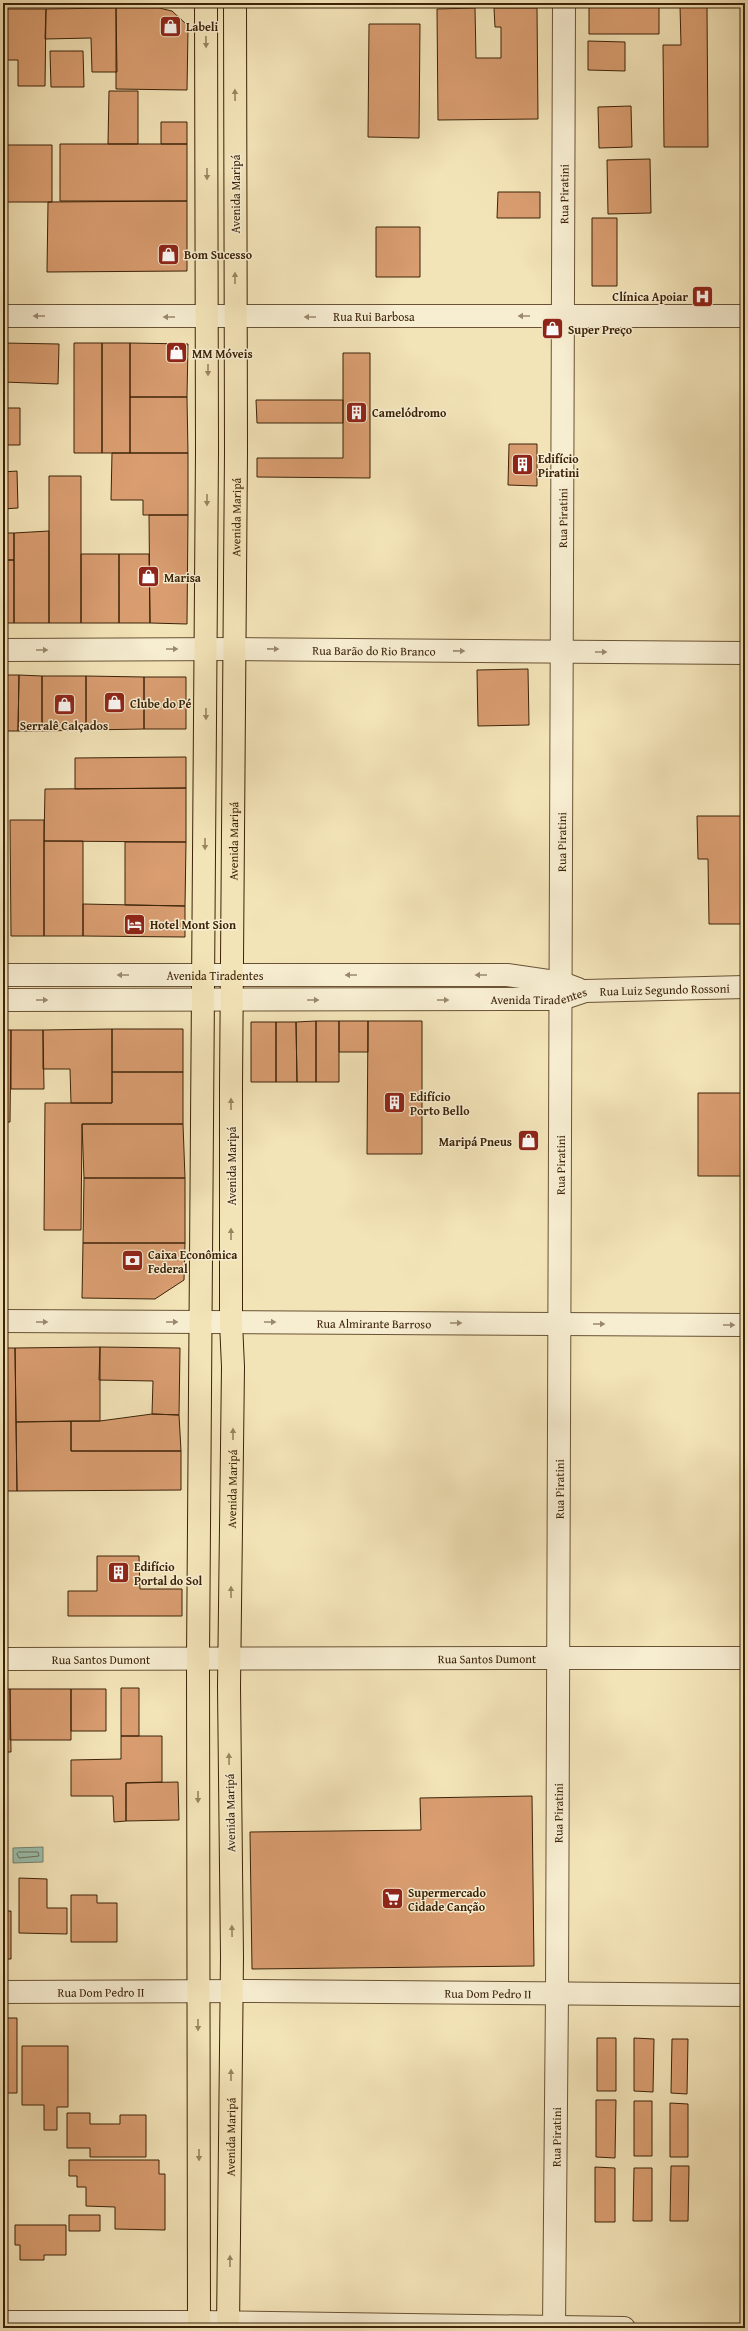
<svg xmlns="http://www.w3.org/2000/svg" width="748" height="2331" font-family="'Gentium Book Plus',serif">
<rect width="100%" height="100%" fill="#f3e4b8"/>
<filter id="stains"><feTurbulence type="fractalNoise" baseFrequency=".005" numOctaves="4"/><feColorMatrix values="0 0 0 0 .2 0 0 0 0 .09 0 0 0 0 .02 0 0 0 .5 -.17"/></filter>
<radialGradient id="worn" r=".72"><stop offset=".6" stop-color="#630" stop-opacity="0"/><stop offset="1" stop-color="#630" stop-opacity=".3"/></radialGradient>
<path fill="#9bbfae" stroke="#75816c" d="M43 1847V1862L13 1863V1848Z"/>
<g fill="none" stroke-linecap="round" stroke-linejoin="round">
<path stroke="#6c715b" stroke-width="1" d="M19 1852H38L39 1856 19 1858 17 1854Z"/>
</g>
<path fill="#d99d70" stroke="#3c2308" d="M589 5H659V34H589Z
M680 6H707L708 147H664L663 45H681Z
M116 8H159L172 11 185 23 188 29 187 90 116 89Z
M116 8 117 72H92L91 38 45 39 46 9Z
M475 8 476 58H501V27H495L494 8H537L538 119 438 120 437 9Z
M3 9H46L45 86H18V60H3Z
M369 24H420L419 138 368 137Z
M588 41 625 42V71L588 70Z
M50 51H83L84 87H51Z
M109 91H138V144H108Z
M631 106 632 147 599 148 598 107Z
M161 122H187V144H161Z
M60 144H187V201H60Z
M3 145H52V202H3Z
M650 159 651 213 608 214 607 160Z
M498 192H540V218H497Z
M187 201V271L47 272 48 202Z
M3 210H6L7 279H3Z
M592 218H617V286H592Z
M3 221H6L7 279H3Z
M376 227H420V277H376Z
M3 343 59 344 58 384 3 382Z
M74 343H102V453H74Z
M102 343H130V453H102Z
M130 343 188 344 187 397H130Z
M343 353H370V478L257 477V458H343Z
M130 397H187L188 453H130Z
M256 400H343V423H257Z
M3 408H20V445H3Z
M509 444H537V486L508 485Z
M112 453H188V515H143V500H111Z
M17 471 18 508 3 509V472Z
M49 476H81V623H49Z
M149 515H188L187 624 150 623Z
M49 531V623H14V533Z
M3 533H14V560H3Z
M81 554H119V623H81Z
M119 554H149L150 623H119Z
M3 560H14V623H3Z
M528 669 529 725 478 726 477 670Z
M3 675H19L18 731H3Z
M19 675 42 676V731H18Z
M42 676H86V730L42 731Z
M86 676 144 677V729L86 730Z
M144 677H186V729H144Z
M186 757V788L75 789V758Z
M186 788V842L44 841 45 789Z
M697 816H745V924H709L708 859H698Z
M10 820H44V936H11Z
M44 841H83V936H44Z
M125 842H186L185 906 125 905Z
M83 904 185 906V937L83 936Z
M316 1021H339V1082H316Z
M316 1021V1082H297L296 1022Z
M339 1021H368V1052H339Z
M368 1021H422V1154H367Z
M251 1022H276V1082H251Z
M276 1022H296L297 1082H276Z
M112 1029H183V1072H112Z
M112 1029V1103H71L70 1069H43V1030Z
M3 1030H11L10 1122H3Z
M11 1030H43L44 1089H11Z
M112 1072H183V1124H82L81 1230H44L45 1103H112Z
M698 1093H745V1176H698Z
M82 1124H183L185 1178H84Z
M84 1178H185V1243H83Z
M83 1243H185L184 1280 155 1299 82 1298Z
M100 1347 180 1348 179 1415 152 1414 153 1381 99 1380Z
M100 1347V1421L16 1422 15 1348Z
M3 1348H15L17 1491H3Z
M152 1414 179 1415 181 1451H71V1421H100Z
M71 1421V1451H181V1490L17 1491 16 1422Z
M97 1556H139L140 1589H182V1616H68V1591H97Z
M121 1688H139V1736H121Z
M3 1689H10L11 1752H3Z
M10 1689H71V1740H10Z
M71 1689H106V1731H71Z
M121 1736H162V1782L126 1783V1821L114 1822 113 1796H71V1760L121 1759Z
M178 1782 179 1820 126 1821V1783Z
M532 1796 534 1966 252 1969 250 1832 421 1830 420 1798Z
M19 1878 47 1879V1908H67V1934L19 1933Z
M71 1895H97V1903H117V1942H71Z
M3 1911H11V1959H3Z
M3 2018H17V2093H3Z
M597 2038H616V2091H597Z
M634 2038 654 2039 653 2092 634 2091Z
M672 2039H688L687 2094 671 2093Z
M22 2046H68V2107H57V2130H44V2105H22Z
M596 2100H616L615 2158 596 2157Z
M634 2101H652V2156H634Z
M670 2103 688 2104V2157H670Z
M67 2113H90V2124H120V2115H146V2157H90V2148H67Z
M69 2160H159V2174H165V2230L115 2229V2207L86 2206V2187H77V2176H69Z
M671 2166H689L688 2221H670Z
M595 2167 615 2168V2222H595Z
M634 2168H652V2221H633Z
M69 2215H100V2231H69Z
M15 2225H66V2255H44V2260H20V2245H15Z"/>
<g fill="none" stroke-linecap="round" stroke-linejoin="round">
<defs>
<g id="minor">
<path id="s1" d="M3 316H745"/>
<path id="s2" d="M3 650 234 649 745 653"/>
<path id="s3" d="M3 975H507L562 983 578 989"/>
<path id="s4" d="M3 1000 561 999 585 991 745 987"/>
<path id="s5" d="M3 1321 745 1325"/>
<path d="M559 1658H745"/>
<path d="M3 2322H199L624 2328"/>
<path id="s6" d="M554 2328 557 1993"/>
</g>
<g id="tertiary">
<path id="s7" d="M3 1659 559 1658"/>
<path id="s8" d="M3 1992 248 1991 745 1995"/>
<path id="s9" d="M557 1993 564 3"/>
</g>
<g id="primary">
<path d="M199 2328 198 1660 207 451 206 3"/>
<path id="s10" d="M228 2328 232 1957 229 1687 233 1367 231 1322V1087L236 451 235 3"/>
</g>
</defs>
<use href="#minor" stroke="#6a5334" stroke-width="24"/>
<use href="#tertiary" stroke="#6a5334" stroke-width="24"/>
<use href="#primary" stroke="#3c2308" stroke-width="24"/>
<use href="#minor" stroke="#f7edd1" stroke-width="22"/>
<use href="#tertiary" stroke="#f7edd1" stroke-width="22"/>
<use href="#primary" stroke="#f3e4b8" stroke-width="22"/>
</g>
<defs><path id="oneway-solid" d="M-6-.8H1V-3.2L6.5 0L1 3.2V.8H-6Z"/></defs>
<g fill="#988460">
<use href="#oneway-solid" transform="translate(206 42) rotate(89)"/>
<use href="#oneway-solid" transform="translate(235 95) rotate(-91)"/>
<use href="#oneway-solid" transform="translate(207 174) rotate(90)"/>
<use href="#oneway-solid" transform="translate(235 278) rotate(-90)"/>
<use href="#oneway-solid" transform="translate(208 370) rotate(90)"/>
<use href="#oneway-solid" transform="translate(207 500) rotate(90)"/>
<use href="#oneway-solid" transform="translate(206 714) rotate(90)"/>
<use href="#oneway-solid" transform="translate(205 844) rotate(90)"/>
<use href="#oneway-solid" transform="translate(231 1104) rotate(-90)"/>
<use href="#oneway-solid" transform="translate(231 1234) rotate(-90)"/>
<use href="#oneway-solid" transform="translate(233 1434) rotate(-90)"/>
<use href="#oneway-solid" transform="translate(231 1592) rotate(-90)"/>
<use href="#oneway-solid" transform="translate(229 1759) rotate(-91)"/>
<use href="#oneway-solid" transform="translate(198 1797) rotate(90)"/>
<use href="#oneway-solid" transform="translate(232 1931) rotate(-91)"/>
<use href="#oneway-solid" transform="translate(198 2025) rotate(90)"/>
<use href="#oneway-solid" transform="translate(231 2075) rotate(-90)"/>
<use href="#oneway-solid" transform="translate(199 2155) rotate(90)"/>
<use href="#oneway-solid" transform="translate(230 2261) rotate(-90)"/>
</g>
<g fill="#9a886c">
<use href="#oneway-solid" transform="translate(39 316) rotate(-180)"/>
<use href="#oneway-solid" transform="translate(524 316) rotate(180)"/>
<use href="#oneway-solid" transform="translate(169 317) rotate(-180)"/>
<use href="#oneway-solid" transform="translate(310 317) rotate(180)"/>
<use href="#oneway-solid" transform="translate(172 649)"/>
<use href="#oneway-solid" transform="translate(273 649) rotate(1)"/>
<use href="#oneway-solid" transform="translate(42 650)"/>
<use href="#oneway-solid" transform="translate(459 651) rotate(1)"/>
<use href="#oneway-solid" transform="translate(601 652)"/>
<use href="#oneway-solid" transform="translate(123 975) rotate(180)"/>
<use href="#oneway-solid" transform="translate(351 975) rotate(180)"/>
<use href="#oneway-solid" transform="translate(481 975) rotate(180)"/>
<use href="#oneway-solid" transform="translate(42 1000)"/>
<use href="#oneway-solid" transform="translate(313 1000)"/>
<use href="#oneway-solid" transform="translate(443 1000)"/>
<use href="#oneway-solid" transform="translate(42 1322)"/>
<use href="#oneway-solid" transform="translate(172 1322)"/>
<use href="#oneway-solid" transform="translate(270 1322)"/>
<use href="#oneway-solid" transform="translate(456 1323)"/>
<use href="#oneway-solid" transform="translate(599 1324)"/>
<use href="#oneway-solid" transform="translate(729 1325)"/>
</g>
<defs>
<symbol id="shop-square" viewBox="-11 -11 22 22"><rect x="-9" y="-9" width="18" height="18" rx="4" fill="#8f2418" stroke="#f7edd1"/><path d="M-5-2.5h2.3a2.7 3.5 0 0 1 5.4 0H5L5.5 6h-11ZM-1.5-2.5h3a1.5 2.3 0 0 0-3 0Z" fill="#fff"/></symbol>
<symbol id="hospital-square" viewBox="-11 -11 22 22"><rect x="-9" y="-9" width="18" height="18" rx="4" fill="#8f2418" stroke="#f7edd1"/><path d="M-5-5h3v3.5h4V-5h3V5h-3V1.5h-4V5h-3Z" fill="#fff"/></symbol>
<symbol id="building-square" viewBox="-11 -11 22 22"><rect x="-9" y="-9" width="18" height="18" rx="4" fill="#8f2418" stroke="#f7edd1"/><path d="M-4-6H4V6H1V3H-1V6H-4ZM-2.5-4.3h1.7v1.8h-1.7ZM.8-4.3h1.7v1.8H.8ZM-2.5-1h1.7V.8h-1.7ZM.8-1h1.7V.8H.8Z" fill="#fff"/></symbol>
<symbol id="hotel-square" viewBox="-11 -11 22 22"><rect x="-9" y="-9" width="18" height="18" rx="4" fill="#8f2418" stroke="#f7edd1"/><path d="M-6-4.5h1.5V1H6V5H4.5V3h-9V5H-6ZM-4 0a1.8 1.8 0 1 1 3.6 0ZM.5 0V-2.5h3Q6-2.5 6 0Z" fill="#fff"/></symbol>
<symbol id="bank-square" viewBox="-11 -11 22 22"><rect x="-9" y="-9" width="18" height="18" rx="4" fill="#8f2418" stroke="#f7edd1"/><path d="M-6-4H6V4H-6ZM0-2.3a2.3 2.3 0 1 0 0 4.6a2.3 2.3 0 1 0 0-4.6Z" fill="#fff"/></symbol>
<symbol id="supermarket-square" viewBox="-11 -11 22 22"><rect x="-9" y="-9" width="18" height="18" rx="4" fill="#8f2418" stroke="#f7edd1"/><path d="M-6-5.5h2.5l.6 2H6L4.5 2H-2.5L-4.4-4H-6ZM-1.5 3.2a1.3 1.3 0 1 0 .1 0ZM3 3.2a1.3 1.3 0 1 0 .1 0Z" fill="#fff"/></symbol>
</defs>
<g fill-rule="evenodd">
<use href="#shop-square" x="158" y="14" width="25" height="25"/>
<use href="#shop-square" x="156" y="242" width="25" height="25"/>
<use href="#hospital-square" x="690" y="284" width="25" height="25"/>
<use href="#shop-square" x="540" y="316" width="25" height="25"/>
<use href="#shop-square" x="164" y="340" width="25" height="25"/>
<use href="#building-square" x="344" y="400" width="25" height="25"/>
<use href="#building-square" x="510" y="452" width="25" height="25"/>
<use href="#shop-square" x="136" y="564" width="25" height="25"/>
<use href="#shop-square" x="102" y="690" width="25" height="25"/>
<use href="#shop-square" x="52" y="692" width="25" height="25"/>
<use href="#hotel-square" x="122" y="912" width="25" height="25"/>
<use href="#building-square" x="382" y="1090" width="25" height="25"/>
<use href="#shop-square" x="516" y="1128" width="25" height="25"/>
<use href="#bank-square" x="120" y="1248" width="25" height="25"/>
<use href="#building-square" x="106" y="1560" width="25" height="25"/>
<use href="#supermarket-square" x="380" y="1886" width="25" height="25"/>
</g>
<g text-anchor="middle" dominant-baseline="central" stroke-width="3" stroke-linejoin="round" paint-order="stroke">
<g font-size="12" font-weight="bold" fill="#3c2308" stroke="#f7edd1" text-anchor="start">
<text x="186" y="26">Labeli</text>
<text x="184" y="254">Bom Sucesso</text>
<text x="688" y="296" text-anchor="end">Clínica Apoiar</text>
<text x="568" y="329">Super Preço</text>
<text x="192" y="353">MM Móveis</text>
<text x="372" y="412">Camelódromo</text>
<text x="538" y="458">Edifício<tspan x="538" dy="14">Piratini</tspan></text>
<text x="164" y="577">Marisa</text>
<text x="130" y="703">Clube do Pé</text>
<text x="64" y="725" text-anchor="middle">Serralê Calçados</text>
<text x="150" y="924">Hotel Mont Sion</text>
<text x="410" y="1096">Edifício<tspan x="410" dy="14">Porto Bello</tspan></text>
<text x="512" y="1141" text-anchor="end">Maripá Pneus</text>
<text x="148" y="1254">Caixa Econômica<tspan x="148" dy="14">Federal</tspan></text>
<text x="134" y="1566">Edifício<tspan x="134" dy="14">Portal do Sol</tspan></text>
<text x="408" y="1892">Supermercado<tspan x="408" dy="14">Cidade Canção</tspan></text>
</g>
<g font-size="12" fill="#3c2308" stroke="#f7edd1">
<text transform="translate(235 194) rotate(-90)">Avenida Maripá</text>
<text stroke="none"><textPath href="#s9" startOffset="1799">Rua Piratini</textPath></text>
<text stroke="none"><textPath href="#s1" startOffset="371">Rua Rui Barbosa</textPath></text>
<text stroke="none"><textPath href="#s10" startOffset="1811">Avenida Maripá</textPath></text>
<text stroke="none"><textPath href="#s9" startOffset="1475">Rua Piratini</textPath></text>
<text stroke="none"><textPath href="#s2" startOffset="371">Rua Barão do Rio Branco</textPath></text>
<text stroke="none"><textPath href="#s10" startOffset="1487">Avenida Maripá</textPath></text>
<text stroke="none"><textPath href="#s9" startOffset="1151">Rua Piratini</textPath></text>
<text stroke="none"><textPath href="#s3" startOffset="212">Avenida Tiradentes</textPath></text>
<text stroke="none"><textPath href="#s4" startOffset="663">Rua Luiz Segundo Rossoni</textPath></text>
<text stroke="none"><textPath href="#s4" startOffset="536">Avenida Tiradentes</textPath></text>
<text transform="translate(231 1166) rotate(-90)">Avenida Maripá</text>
<text stroke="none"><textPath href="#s9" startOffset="828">Rua Piratini</textPath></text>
<text stroke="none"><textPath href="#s5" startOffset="371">Rua Almirante Barroso</textPath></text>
<text stroke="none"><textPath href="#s9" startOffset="504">Rua Piratini</textPath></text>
<text stroke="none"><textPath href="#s10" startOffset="839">Avenida Maripá</textPath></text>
<text stroke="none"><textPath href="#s7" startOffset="98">Rua Santos Dumont</textPath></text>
<text stroke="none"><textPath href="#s7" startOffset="484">Rua Santos Dumont</textPath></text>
<text transform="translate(230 1813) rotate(-91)">Avenida Maripá</text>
<text stroke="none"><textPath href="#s9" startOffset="180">Rua Piratini</textPath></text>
<text stroke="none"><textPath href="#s8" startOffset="98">Rua Dom Pedro II</textPath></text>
<text stroke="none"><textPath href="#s8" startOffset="485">Rua Dom Pedro II</textPath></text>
<text stroke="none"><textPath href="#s10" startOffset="191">Avenida Maripá</textPath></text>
<text stroke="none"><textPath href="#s6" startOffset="191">Rua Piratini</textPath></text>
</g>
</g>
<rect width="748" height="2331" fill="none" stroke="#f3e4b8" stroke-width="16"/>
<rect x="4" y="4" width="740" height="2323" fill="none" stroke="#3c2308" stroke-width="2"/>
<rect x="8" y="8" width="732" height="2315" fill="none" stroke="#3c2308"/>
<rect width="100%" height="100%" filter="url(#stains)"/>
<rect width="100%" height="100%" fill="url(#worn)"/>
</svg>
